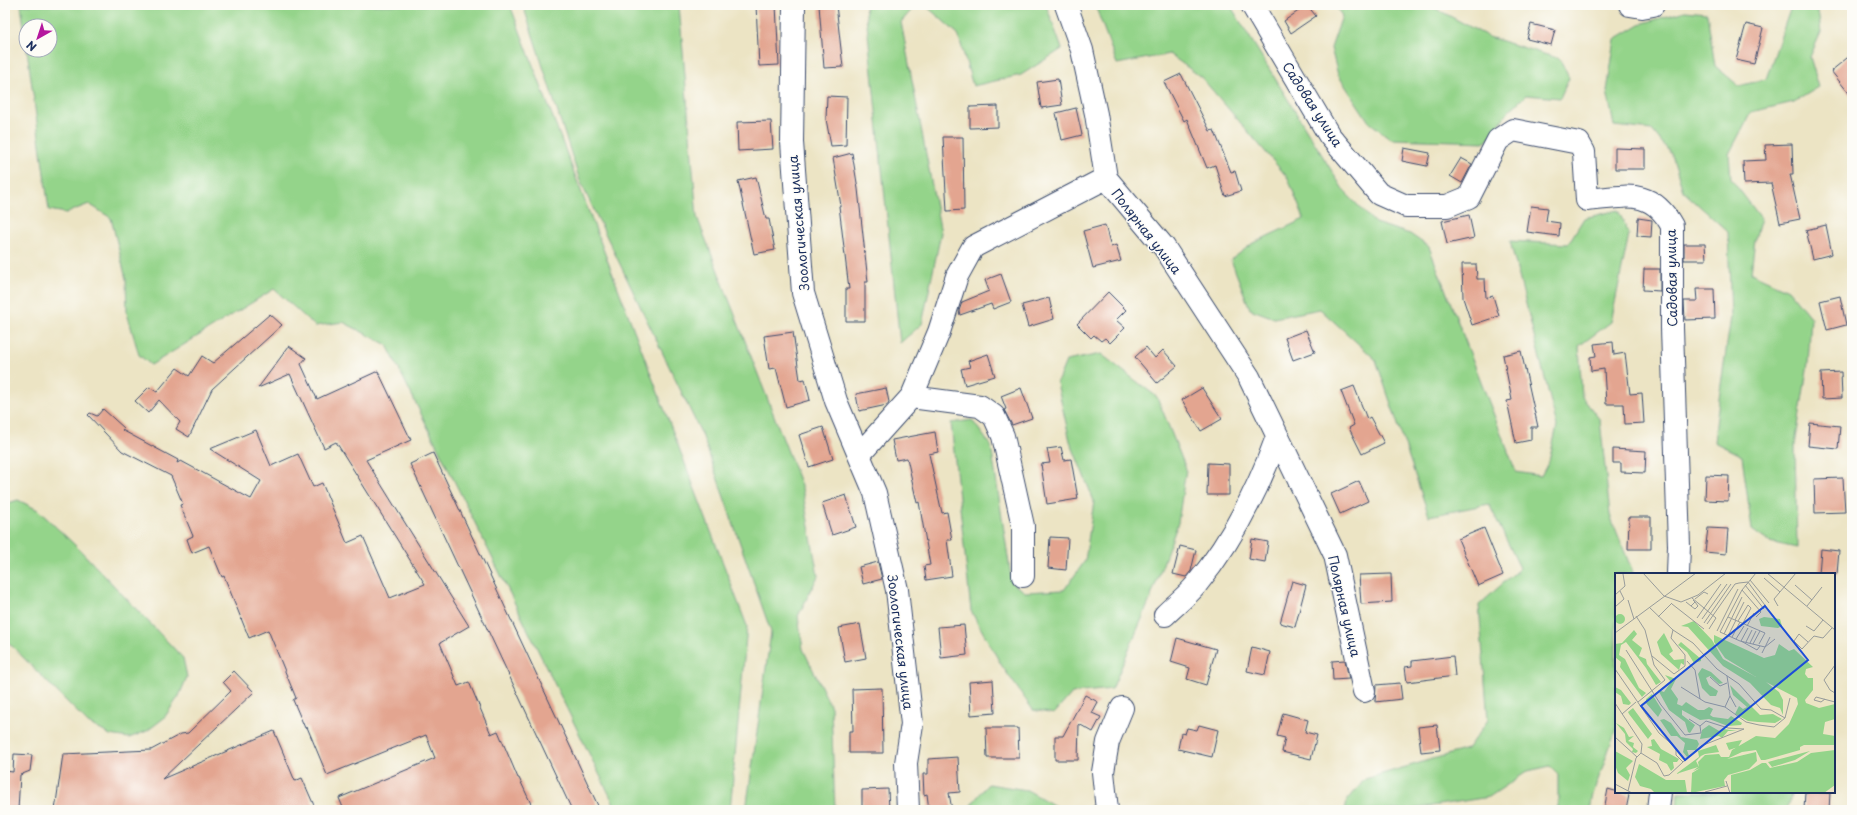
<svg xmlns="http://www.w3.org/2000/svg" width="1857" height="815" font-family="'Playpen Sans',sans-serif">
<rect width="100%" height="100%" fill="#fdfcf7"/>
<filter id="ink" filterUnits="userSpaceOnUse"><feTurbulence type="fractalNoise" baseFrequency=".025" numOctaves="2"/><feDisplacementMap in="SourceGraphic" scale="8" xChannelSelector="R" yChannelSelector="G"/><feConvolveMatrix kernelMatrix="1 2 1 2 8 2 1 2 1" color-interpolation-filters="sRGB"/></filter>
<filter id="wash" filterUnits="userSpaceOnUse"><feTurbulence type="fractalNoise" baseFrequency=".012" numOctaves="4" result="noise"/><feDisplacementMap in="SourceGraphic" scale="16" xChannelSelector="R" yChannelSelector="G"/><feGaussianBlur stdDeviation="0.9" result="paint"/><feColorMatrix in="noise" values="0 0 0 0 0 0 0 0 0 0 0 0 0 0 0 0 0 1.4 0 .05"/><feComposite in="paint" operator="in"/></filter>
<g filter="url(#wash)">
<rect width="100%" height="100%" fill="#ece4c4"/>
<path fill="#94d48a" stroke="#588274" d="M21 5H510L747 626 730 810H617L387 345 343 322 315 326 274 289 151 365 139 355 127 313 126 279 111 218 89 204 66 213 49 210 27 50H50V26H26V42Z
M523 5H679L697 217 802 488 818 576 798 616 803 649 831 707 835 810H746L771 632 703 437 580 181Z
M865 5H916L901 22 941 233 922 324 900 343Z
M925 5H1046L1062 49 1021 75 973 86 958 34Z
M1095 5H1230L1344 191 1375 223 1410 234 1429 247 1516 472 1541 476 1549 461 1557 426 1510 241 1568 244 1584 218 1618 210 1629 234 1611 322 1579 346 1582 397 1600 420 1610 515 1633 573V574H1616V729L1593 794 1590 810H1558V774L1550 766 1528 771 1489 797 1407 810H1345L1347 801 1365 779 1467 749 1488 720 1479 605 1520 568 1489 504 1429 516 1376 360 1320 309 1274 318 1250 309 1231 260 1253 243 1304 219 1288 178 1201 77 1169 54 1117 64Z
M1335 5H1429L1489 37 1560 59 1569 78 1560 98 1526 95 1508 112 1486 142 1391 139 1369 122 1338 75 1331 48 1342 16Z
M1791 7 1818 11 1821 32 1810 57 1819 87 1794 102 1751 112 1729 154 1731 179 1761 218 1755 239 1751 273 1788 290 1811 318 1808 363 1795 445 1797 548 1769 542 1752 530 1742 456 1714 442 1720 391 1731 317 1728 232 1683 191 1672 155 1652 130 1614 126 1607 91 1615 39 1640 24 1685 11 1707 13 1715 66 1739 86 1766 79Z
M1101 354 1157 397 1186 469 1178 523 1149 602 1112 689 1072 693 1054 714 1033 710 1002 666 971 611 951 423 972 420 991 446 1012 583 1025 592 1064 590 1085 561 1094 501 1070 441 1057 383 1066 361Z
M18 500 38 510 77 547 183 658 187 677 179 696 164 718 147 731 129 738 110 735 88 723 5 639V504Z
M988 784 1027 790 1062 810H971V805Z
M1678 792H1792L1786 810H1677Z"/>
<g id="blocks">
<path fill="#e3a590" d="M756 5H776L779 65 759 66Z
M819 5H836L843 67 824 68Z
M1307 5 1316 16 1291 33 1284 21Z
M1531 24 1555 30 1551 45 1527 39Z
M1746 24 1763 28 1754 64 1736 60Z
M1852 54V97L1831 71Z
M1181 74 1210 131 1214 130 1231 172 1235 171 1241 191 1225 196 1215 165 1207 168 1187 119 1184 121 1164 82Z
M1058 79 1062 105 1041 108 1037 82Z
M827 96 847 97 846 145 831 146 826 119Z
M998 106V127L970 128V107Z
M1076 108 1082 135 1062 140 1056 113Z
M771 121 773 149 738 151 737 122Z
M943 137H963L964 210 947 211Z
M1792 144 1793 174H1790L1800 219 1780 223 1771 183 1744 184 1743 161 1766 160 1765 145Z
M1404 148 1430 153 1427 166 1402 161Z
M1615 148 1645 149V169H1615Z
M852 153 858 189 868 282H865V321H846V289H849L839 206H841L833 158Z
M1461 158 1472 164 1462 183 1450 176Z
M756 177 766 219H769L775 250 754 254 738 181Z
M1531 206 1548 208 1546 221 1560 223 1559 236 1527 232Z
M1469 215 1474 238 1447 244 1442 221Z
M1638 218 1652 220 1651 237 1637 236Z
M1105 225 1111 247 1116 245 1121 261 1093 268 1083 231Z
M1826 225 1832 254 1813 259 1806 230Z
M1684 244H1705L1706 260H1684Z
M1462 264H1476L1477 279H1485L1486 298 1493 296 1499 316 1472 325 1463 298Z
M1644 269H1660V291L1643 290Z
M1001 274 1011 302 993 309 991 304 960 315 959 311 962 302 989 291 985 280Z
M1696 289H1714L1715 319 1685 320 1684 301H1697Z
M1108 292 1126 310 1116 320 1125 328 1110 343 1105 338 1101 341 1094 335 1091 338 1077 324Z
M1840 296 1846 325 1827 330 1820 301Z
M1049 298 1054 319 1028 327 1022 305Z
M270 314 282 325 212 389 189 437 176 429 180 422 159 400 148 413 135 401 149 387 157 392 177 368 189 376 202 356 213 363Z
M1306 330 1315 352 1293 360 1285 338Z
M793 332 800 380 805 379 810 400 786 407 776 368 769 369 764 336Z
M1613 342 1614 355 1625 353 1630 394 1642 393 1644 423 1625 424 1624 404H1606L1604 369 1591 371 1590 357 1596 356 1594 344Z
M289 346 306 358 301 364 317 399 378 371 411 440 366 460 469 626 440 643 458 686 469 682 491 734 498 731 518 778H519L532 806 524 810H344L339 798 435 758 426 735 327 775 307 727 305 728 293 700 296 698 268 630 249 638 224 576 222 577 209 546 192 553 187 539 193 536 180 505 183 504 171 476 122 451 88 415 90 413 97 416 103 409 124 428 122 430 178 460 177 463 181 461 251 499 261 481 210 449 256 430 271 466 298 454 313 487 322 483 347 543 363 536 390 598 425 584 336 442 324 448 290 374 258 388Z
M1146 347 1155 358 1163 350 1177 366 1157 383 1135 357Z
M1521 351 1538 427H1531V440L1516 443 1507 401 1512 400 1503 355Z
M988 354 995 376 965 385 961 369 970 367 968 361Z
M1841 372 1842 398 1822 399 1821 373Z
M1354 386 1367 419 1370 417 1384 443 1362 454 1349 428 1354 425 1341 391Z
M886 388 889 402 887 405 859 411 856 394Z
M1021 388 1032 418 1012 425 1004 410 1006 409 1001 396Z
M1202 388 1222 419 1201 431 1182 400Z
M1810 423 1840 426 1838 449 1808 446Z
M823 427 833 459 809 467 799 435Z
M935 432 938 452 929 454 942 513 947 512 952 540H947L952 576 926 580 924 566 930 565 919 502 917 503 907 458 896 460 892 440Z
M1061 447 1064 460 1071 459 1078 499 1047 504 1041 464 1050 463 1047 449Z
M1613 449 1646 451 1645 473 1621 472V463H1613Z
M433 453 600 810H572L410 464Z
M1208 463 1229 464V495H1207Z
M1706 475 1729 476 1728 501 1705 500Z
M1843 478 1845 512 1815 513 1814 479Z
M1359 481 1368 501 1340 514 1331 494Z
M846 495 856 527 832 535 822 503Z
M1629 517H1651V549H1628Z
M1484 528 1503 575 1478 586 1458 539Z
M1708 528 1728 529 1726 554 1705 552Z
M1050 537 1068 538 1066 570 1048 568Z
M1252 539 1268 542 1265 562 1249 559Z
M1180 546 1196 550 1191 571 1186 577 1173 574Z
M1821 549 1839 551 1837 574H1819Z
M878 562 882 579 863 584 859 567Z
M1391 574 1392 602 1361 604 1359 575Z
M1292 581 1306 585 1295 627 1280 623Z
M860 624 866 658 845 662 839 628Z
M964 625 967 655 941 658 938 627Z
M1177 638 1216 649 1206 685 1187 679 1190 668 1171 662Z
M1252 647 1270 652 1265 675 1247 671Z
M1453 656 1455 676 1407 682 1405 667 1412 666V661Z
M1345 660 1349 679 1333 680 1332 661Z
M234 671 254 692 162 779 274 731 295 781 302 778 316 810H55L63 754 151 750 181 734 188 733 231 691 223 682Z
M993 680 995 713 971 715 969 682Z
M1400 683 1402 699 1375 702 1376 685Z
M882 688 883 753H849V731H853L852 689Z
M1085 695 1098 702 1092 713 1101 717 1093 732 1079 724 1078 760H1055V736H1063Z
M1283 713 1308 720 1305 732 1317 735 1311 759 1282 752 1285 738 1277 736Z
M1199 725 1218 730 1212 757 1178 749 1181 733 1185 734 1187 728 1197 730Z
M1437 725 1440 750 1421 752 1418 727Z
M986 728H1018L1019 758H987Z
M14 754 32 755 30 771 20 775 18 810H5V771L13 772Z
M958 757 960 792 949 793 952 810H929L927 794 924 795 923 774H928V759Z
M888 789 889 810H862V790Z
M1608 789 1629 795 1626 810H1604Z
M1805 792 1830 793 1829 810H1804Z"/>
</g>
</g>
<g filter="url(#ink)">
<use href="#blocks" fill-opacity="0" stroke="#3a4a6d" stroke-width="1"/>
<g fill="none" stroke-linecap="round" stroke-linejoin="round">
<defs>
<path id="minor" d="M794 5 792 142 803 293 836 401 875 493 897 590 912 724 906 763 908 810
M1066 5 1082 50 1096 114 1106 178 1164 247 1249 377 1335 555 1364 691
M1252 5 1329 135 1379 194 1406 206H1447L1469 197 1498 140 1513 130 1579 143 1584 152 1587 200C1625 197 1651 187 1672 226V328L1679 546 1678 574
M1630 5 1642 7 1653 5
M911 397 980 406 994 416 1003 436 1023 526V576
M859 455 912 396 939 332 957 276 973 247 1106 178
M1165 615C1175 605 1187 596 1196 585 1232 541 1258 490 1277 437
M1107 810 1103 772 1108 742 1122 708
M1658 810 1660 792"/>
</defs>
<use href="#minor" stroke="#3a4a6d" stroke-width="24"/>
<use href="#minor" stroke="#fff" stroke-width="22"/>
</g>
</g>
<g text-anchor="middle" dominant-baseline="central" stroke-width="3" stroke-linejoin="round" paint-order="stroke">
<g font-size="13" fill="#1b2f5e" stroke="#fdfcf7">
<text transform="translate(1313 104) rotate(57)">Садовая улица</text>
<text transform="translate(798 223) rotate(-95)">Зоологическая улица</text>
<text transform="translate(1147 231) rotate(52)">Полярная улица</text>
<text transform="translate(1671 278) rotate(-91)">Садовая улица</text>
<text transform="translate(1345 606) rotate(77)">Полярная улица</text>
<text transform="translate(901 642) rotate(83)">Зоологическая улица</text>
</g>
</g>
<g transform="translate(1615 573)">
<rect width="220" height="220" fill="#ece4c4"/>
<path d="M0 46a5 5 0 1 1 10 0a5 5 0 1 1-10 0ZM149 44 165 46 167 53 163 55 146 53 144 46ZM79 48 97 67 108 86 141 104 110 85 99 69V62L149 85 160 82 164 71 174 78 179 76 198 94 191 96 190 101 193 105H198V117L190 127 191 130 204 135 220 131V146L210 149 208 161 220 163V172H189L185 174V177L150 187H146L141 177 127 179 112 186 141 179 142 188 134 196 113 202 109 207 110 213 76 220 77 200 85 195 78 198 83 194 61 201 84 184 83 178 101 172 104 179 90 181 86 183 81 188 84 194 83 189 90 182 104 181 106 184H114L117 177 141 163 160 165 174 151 183 131 182 125 151 109 164 119 168 127V142L165 135 156 132 135 110 108 93 73 54 66 53ZM19 57 22 61 17 67 27 75 24 83 31 86 32 91 46 109 41 112 31 95 11 69 6 72 4 82 10 86 24 115 31 120 27 124 5 94 6 89 0 84V71L7 70ZM49 60 58 78 54 81 59 87 69 86V92L66 90 64 97 46 81 42 69ZM66 69 86 86V88L79 90 72 79 63 72ZM87 95 96 99 108 110 104 111 95 103 91 105 94 112 103 118 101 123H95L87 115 83 101ZM50 102 61 106 56 116 63 126 62 131 67 133 71 129 83 137H89L94 134 98 136 95 142 98 144 113 146 116 143 127 150 126 152 113 153 94 146 85 147 67 137V142L80 152 75 160 73 159 70 149 54 137 43 117 49 119 56 109ZM115 112 145 142 158 141 167 146 160 150 143 149 133 148 120 141 124 133 128 136 132 134 118 122ZM0 114 6 117 16 130 14 132 8 131 6 123 0 119ZM37 121 47 137 43 144 31 130V126ZM18 135 37 161 33 166 14 141 13 139ZM49 146 56 150 66 164 82 167 84 171 81 177H72L74 183 72 184 68 179 70 170 62 163H56L45 147ZM1 150 9 155 14 164 19 163 13 168 19 170 18 174 23 178 21 180 17 179 18 176 11 169 10 161ZM94 152 106 159 109 156 122 158H113L107 165 104 163 85 166 87 157ZM39 166 46 176 64 186 62 189H58L59 195 56 198 52 191 44 187 45 181 32 174 37 173 36 167ZM127 167 123 174 114 177 111 170ZM220 177V212L209 220H116V202L135 197 147 190H151L155 195 182 189 196 180ZM0 178 18 188 11 195 15 202 13 208 3 200 0 192ZM195 178 180 187 157 194 153 189ZM24 191 51 207H70L72 220H40L36 216 25 213 20 204Z" fill="#94d48a"/>
<path fill="none" stroke="#989c9b" stroke-width="1" d="M28 0 49 23 66 29 83 22 111 0M141 0 127 17 105 59 125 68 150 74 160 66M152 0 220 57M149 5 165 19M135 7 154 30M130 12 149 36M180 12 197 27M127 17 146 39 141 44M0 22 10 13 8 1M77 25 101 45 94 56M80 26 89 19 93 21M13 27 19 46M71 29 76 33 80 29 78 27M57 31 89 56M76 33 80 36 83 33 80 29M163 33 159 26 181 0M192 33 207 14M0 34 9 26 5 18M34 34 58 57 78 70 102 96 124 111 146 136 156 137 170 145M21 43 30 57 39 92 50 107 23 129M43 44 57 30M113 44 150 60 144 71M82 45 106 11M87 46 112 11M120 47 129 29M123 48 133 32 136 35 128 50M89 50 116 11M92 51 120 11 124 10 133 9 152 35M132 53 139 40M191 53 199 58 208 47M133 55 126 68 142 77 145 73M102 58 123 16M0 60 81 0M109 61 127 24M113 63 121 47M117 64 125 49M121 66 129 53M131 69 137 57M193 69 184 61 179 68 187 76 199 63 208 65 217 55M135 70 141 58M138 71 145 58M11 77 46 132 70 162 86 160 85 153M147 80 155 64M37 83 59 101 70 93V82L56 65 58 57M72 88 80 97 85 126M220 92 209 107 215 117 220 120M0 96 44 160 61 175V182L68 189 86 173 129 156M95 104 105 113 112 110M66 114 90 129 110 134 131 149 144 152 159 154 170 145 175 125M115 123 121 134M210 126 206 129 199 127 201 124 220 129M0 130 27 171 26 180 42 190 49 203 54 202 68 189M110 134 115 123 112 103M7 141 21 129M74 146 85 153M85 153 91 148 113 155 129 156M0 164 22 184M111 208 115 220M0 211 17 220M13 218 21 185 26 180M90 219 112 213"/>
<path fill="#1d4ed8" fill-opacity="0.15" stroke="#1d4ed8" stroke-width="2" d="M150 33 193 87 70 187 26 133Z"/>
<rect width="220" height="220" fill="none" stroke="#1b2f5e" stroke-width="2"/>
</g>
<rect width="1857" height="815" fill="none" stroke="#fdfcf7" stroke-width="20"/>
<g transform="translate(38 38) rotate(219)"><circle r="19" fill="#fdfcf7" stroke="#a3aaba"/>
<path d="M0-3L7 15L0 10L-7 15Z" fill="#b5179e"/>
<text y="-6" font-size="11" font-weight="bold" text-anchor="middle" fill="#1b2f5e">N</text>
</g>
</svg>
